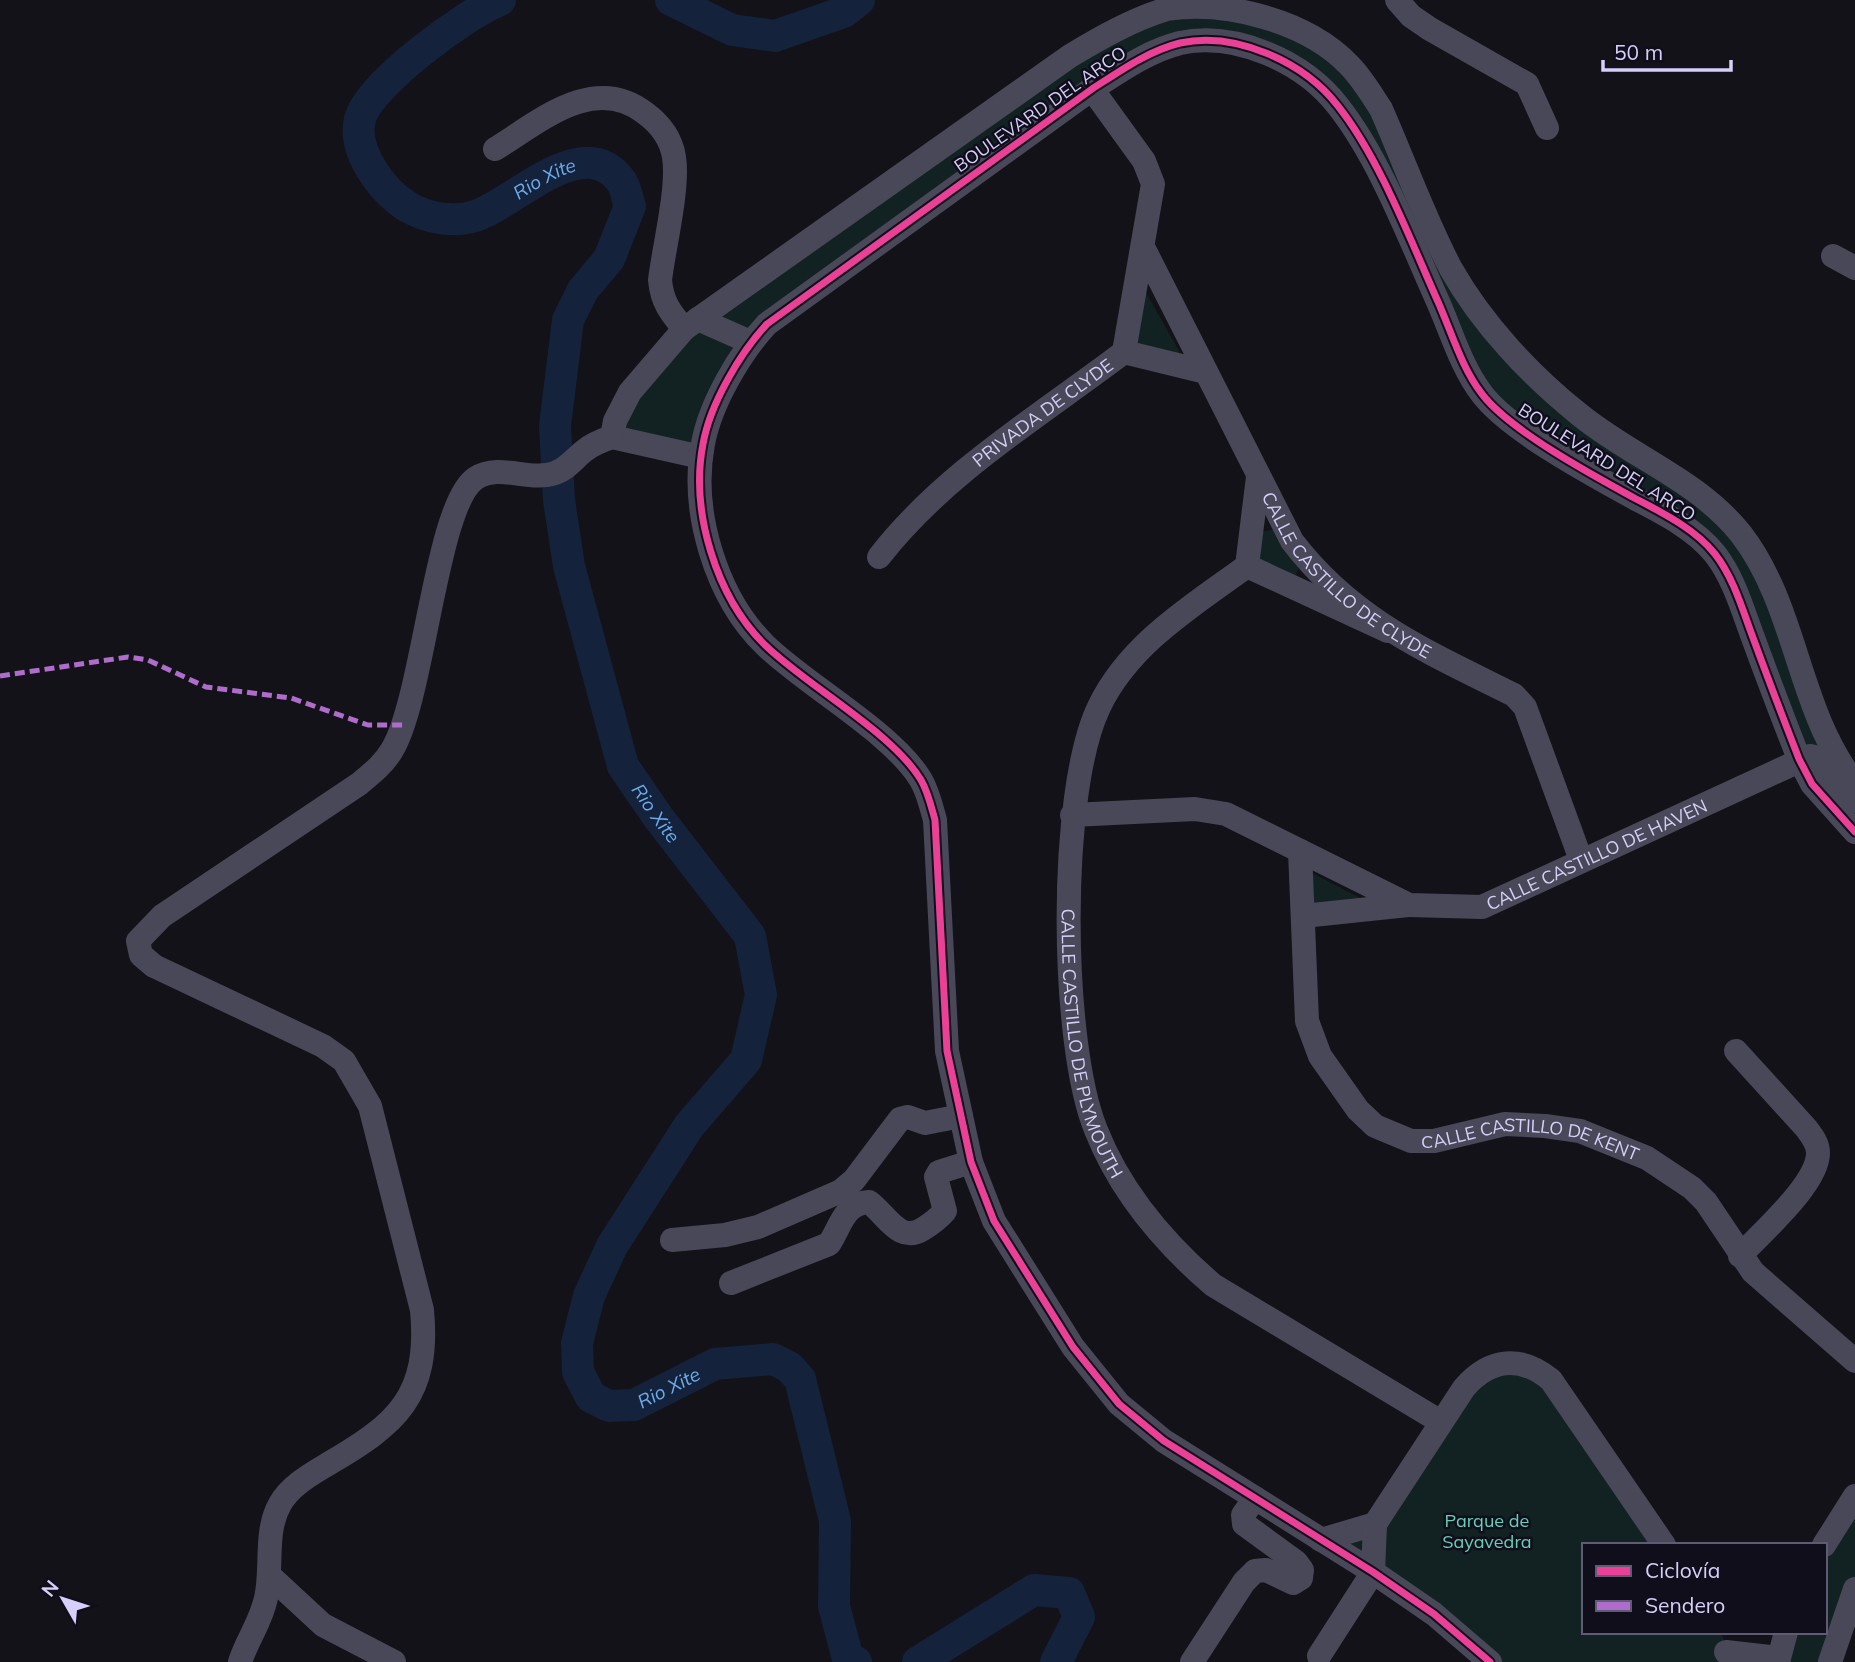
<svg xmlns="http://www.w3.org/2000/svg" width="1855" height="1662" font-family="Mulish,sans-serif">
<rect width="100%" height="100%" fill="#131218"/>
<path fill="#122223" d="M1231 6 1349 64 1488 322 1742 536 1855 783V832L1827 803 1714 553 1501 414 1355 131 1290 65 1182 43 767 324 703 444 657 446 615 421 659 357 1103 37Z
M1144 289 1186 363 1133 347Z
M1276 529 1300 563 1295 578 1255 566 1257 533Z
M1312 873 1370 903 1311 909Z
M1535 1367 1664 1545H1584V1632H1721L1724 1641 1720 1662H1490L1321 1540 1375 1524 1477 1373Z
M1855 1496V1589L1830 1662H1778L1786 1632H1825V1545Z"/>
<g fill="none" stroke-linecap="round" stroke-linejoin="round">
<g stroke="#14223c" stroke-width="32">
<path id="s1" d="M500 0C467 13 369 84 360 119 352 151 382 191 408 207 427 218 453 223 475 216 514 204 583 129 621 181 626 187 627 199 630 206L609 259 583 290 568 320 555 426 559 500 569 566 623 766 658 817 750 936 761 995 746 1060 689 1126 612 1246 589 1296 577 1343 578 1372 591 1397 609 1406 634 1405 715 1364 773 1359 789 1367 800 1379 835 1521 834 1606 848 1659 856 1662"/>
<path d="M671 0 732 30 775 36 844 12 859 0"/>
<path d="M918 1662 1034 1590 1069 1593 1079 1617 1056 1662"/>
</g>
<g stroke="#494858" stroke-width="24">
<path d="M1397 0 1411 16 1430 29 1527 84 1547 128"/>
<path d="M495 149C539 122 594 73 645 113 660 124 671 138 674 157 679 187 664 247 660 280 662 302 670 312 684 329"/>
<path id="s2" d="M1144 249 1292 541C1352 620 1428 652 1514 695L1525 707 1581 860"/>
<path d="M1833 256 1855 268"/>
<path d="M698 319 750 342"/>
<path d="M1124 352 1206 372"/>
<path d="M612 437 615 421 630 392 684 329 1070 56C1100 38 1133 19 1167 9 1226 0 1307 21 1349 65 1362 78 1371 94 1381 109 1404 161 1424 218 1451 269 1482 324 1531 376 1580 415 1633 458 1698 480 1741 534 1798 608 1797 710 1855 783"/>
<path d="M612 437 701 457"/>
<path id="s3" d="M879 557C943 474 1041 415 1124 352L1153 184 1144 161 1092 89"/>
<path d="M1247 566 1258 477"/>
<path id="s4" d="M1388 631 1247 566C1192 606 1129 644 1099 707 1058 792 1060 1042 1096 1130 1120 1191 1163 1242 1213 1285L1441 1422"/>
<path id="s5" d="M1072 815 1195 809 1226 814 1409 905 1482 907 1810 756 1818 758 1839 789 1855 801"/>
<path id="s6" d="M1300 851 1307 1021 1320 1056 1358 1110 1375 1126 1411 1141H1434L1505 1124 1545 1126 1580 1131 1647 1158 1692 1188 1706 1202 1753 1272 1855 1361"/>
<path d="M1303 916 1408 905"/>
<path d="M1736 1051 1806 1128C1812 1136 1818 1143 1818 1153 1818 1184 1761 1233 1740 1256"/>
<path d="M672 1240 725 1235 758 1227 841 1191 854 1180 900 1119 908 1117 925 1123 961 1116"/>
<path d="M731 1283 829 1244C841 1226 844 1203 869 1202 887 1215 899 1244 923 1229 931 1224 938 1219 945 1211L936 1177 939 1172 971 1162"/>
<path d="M1321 1540 1375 1524 1464 1388C1490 1358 1521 1355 1551 1380L1664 1545"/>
<path d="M1824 1545 1855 1496"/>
<path d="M1373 1572 1375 1524"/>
<path d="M270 1576 323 1625 394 1662"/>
<path d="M1726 1652 1779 1658"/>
<path d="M1319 1656 1373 1572"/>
<path d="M240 1662C247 1640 261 1622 266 1598 273 1569 264 1532 280 1504 290 1486 310 1475 328 1464 397 1424 430 1396 422 1310L370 1106 344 1061 323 1046 154 966 141 955 138 941 162 916 359 784C371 774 384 764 392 750 424 698 436 503 476 478 500 463 530 482 555 473 567 469 574 459 584 451 592 444 603 440 612 437"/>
<path d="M1192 1662 1244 1582 1255 1571 1266 1570 1293 1583 1301 1578 1302 1570 1296 1562 1244 1524 1243 1515 1255 1498"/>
<path d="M1490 1662 1434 1614 1373 1572 1164 1441 1119 1404 1073 1347 994 1221 971 1162 947 1051 935 820C931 806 928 792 921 780 892 732 807 686 765 645 716 597 690 511 703 444 710 404 740 353 767 324L1092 89C1120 71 1148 51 1180 43 1236 31 1304 62 1338 106 1380 159 1411 242 1439 304 1452 334 1462 368 1482 394 1510 431 1596 477 1638 500 1665 514 1696 530 1715 554 1733 577 1742 608 1752 635 1767 676 1783 718 1799 759L1812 784 1855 832"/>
<path d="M1778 1662 1786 1632"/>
<path d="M1830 1662 1855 1589"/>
</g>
<path stroke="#b06ccc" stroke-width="5" stroke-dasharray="10 5" stroke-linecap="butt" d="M0 676 128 657 148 660 206 687 291 698 368 725H403"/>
<defs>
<path id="cycleway" d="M1490 1662 1434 1614 1373 1572 1164 1441 1119 1404 1073 1347 994 1221 971 1162 947 1051 935 820C931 806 928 792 921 780 892 732 807 686 765 645 716 597 690 511 703 444 710 404 740 353 767 324L1092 89C1120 71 1148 51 1180 43 1236 31 1304 62 1338 106 1380 159 1411 242 1439 304 1452 334 1462 368 1482 394 1510 431 1596 477 1638 500 1665 514 1696 530 1715 554 1733 577 1742 608 1752 635 1767 676 1783 718 1799 759L1812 784 1855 832"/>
</defs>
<use href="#cycleway" stroke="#110e1c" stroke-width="11"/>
<use href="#cycleway" stroke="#ea4096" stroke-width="7"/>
</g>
<g text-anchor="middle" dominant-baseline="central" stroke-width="5" stroke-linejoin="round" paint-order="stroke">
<g font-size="18" fill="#d5cff9" stroke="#110e1c">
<text transform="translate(1040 109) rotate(-35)">BOULEVARD DEL ARCO</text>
<text stroke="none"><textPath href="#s3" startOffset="219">PRIVADA DE CLYDE</textPath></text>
<text transform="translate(1607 462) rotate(32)">BOULEVARD DEL ARCO</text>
<text stroke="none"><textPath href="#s2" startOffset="390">CALLE CASTILLO DE CLYDE</textPath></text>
<text stroke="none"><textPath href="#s5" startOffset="558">CALLE CASTILLO DE HAVEN</textPath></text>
<text stroke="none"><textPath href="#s4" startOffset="705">CALLE CASTILLO DE PLYMOUTH</textPath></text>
<text stroke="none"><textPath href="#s6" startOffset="458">CALLE CASTILLO DE KENT</textPath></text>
</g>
<g font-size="18" fill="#65cfb8" stroke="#110e1c">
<text x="1487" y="1520">Parque de<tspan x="1487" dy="21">Sayavedra</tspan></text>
</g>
<g font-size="19" font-style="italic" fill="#6aacec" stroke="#110e1c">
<text stroke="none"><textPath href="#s1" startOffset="441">Rio Xite</textPath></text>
<text stroke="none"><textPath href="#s1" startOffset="1197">Rio Xite</textPath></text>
<text stroke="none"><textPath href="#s1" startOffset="1953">Rio Xite</textPath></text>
</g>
</g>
<rect x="1582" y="1543" width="245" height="91" fill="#110e1c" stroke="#5f5b74" stroke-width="2"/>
<rect x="1596" y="1566" width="35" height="10" fill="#ea4096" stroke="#5f5b74" stroke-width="2"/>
<text x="1645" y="1578" font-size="21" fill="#d5cff9">Ciclovía</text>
<rect x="1596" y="1601" width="35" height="10" fill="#b06ccc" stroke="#5f5b74" stroke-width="2"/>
<text x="1645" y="1613" font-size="21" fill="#d5cff9">Sendero</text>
<g transform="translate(63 1599) rotate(309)" stroke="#110e1c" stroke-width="5" paint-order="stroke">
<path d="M0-5L12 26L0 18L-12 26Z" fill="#d5cff9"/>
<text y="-10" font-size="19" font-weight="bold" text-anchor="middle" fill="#d5cff9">N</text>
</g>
<path d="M1603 60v10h128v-10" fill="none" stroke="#d5cff9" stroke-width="3.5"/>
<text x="1614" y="60" font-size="21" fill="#d5cff9" stroke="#110e1c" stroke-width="5" paint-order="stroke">50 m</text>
</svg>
